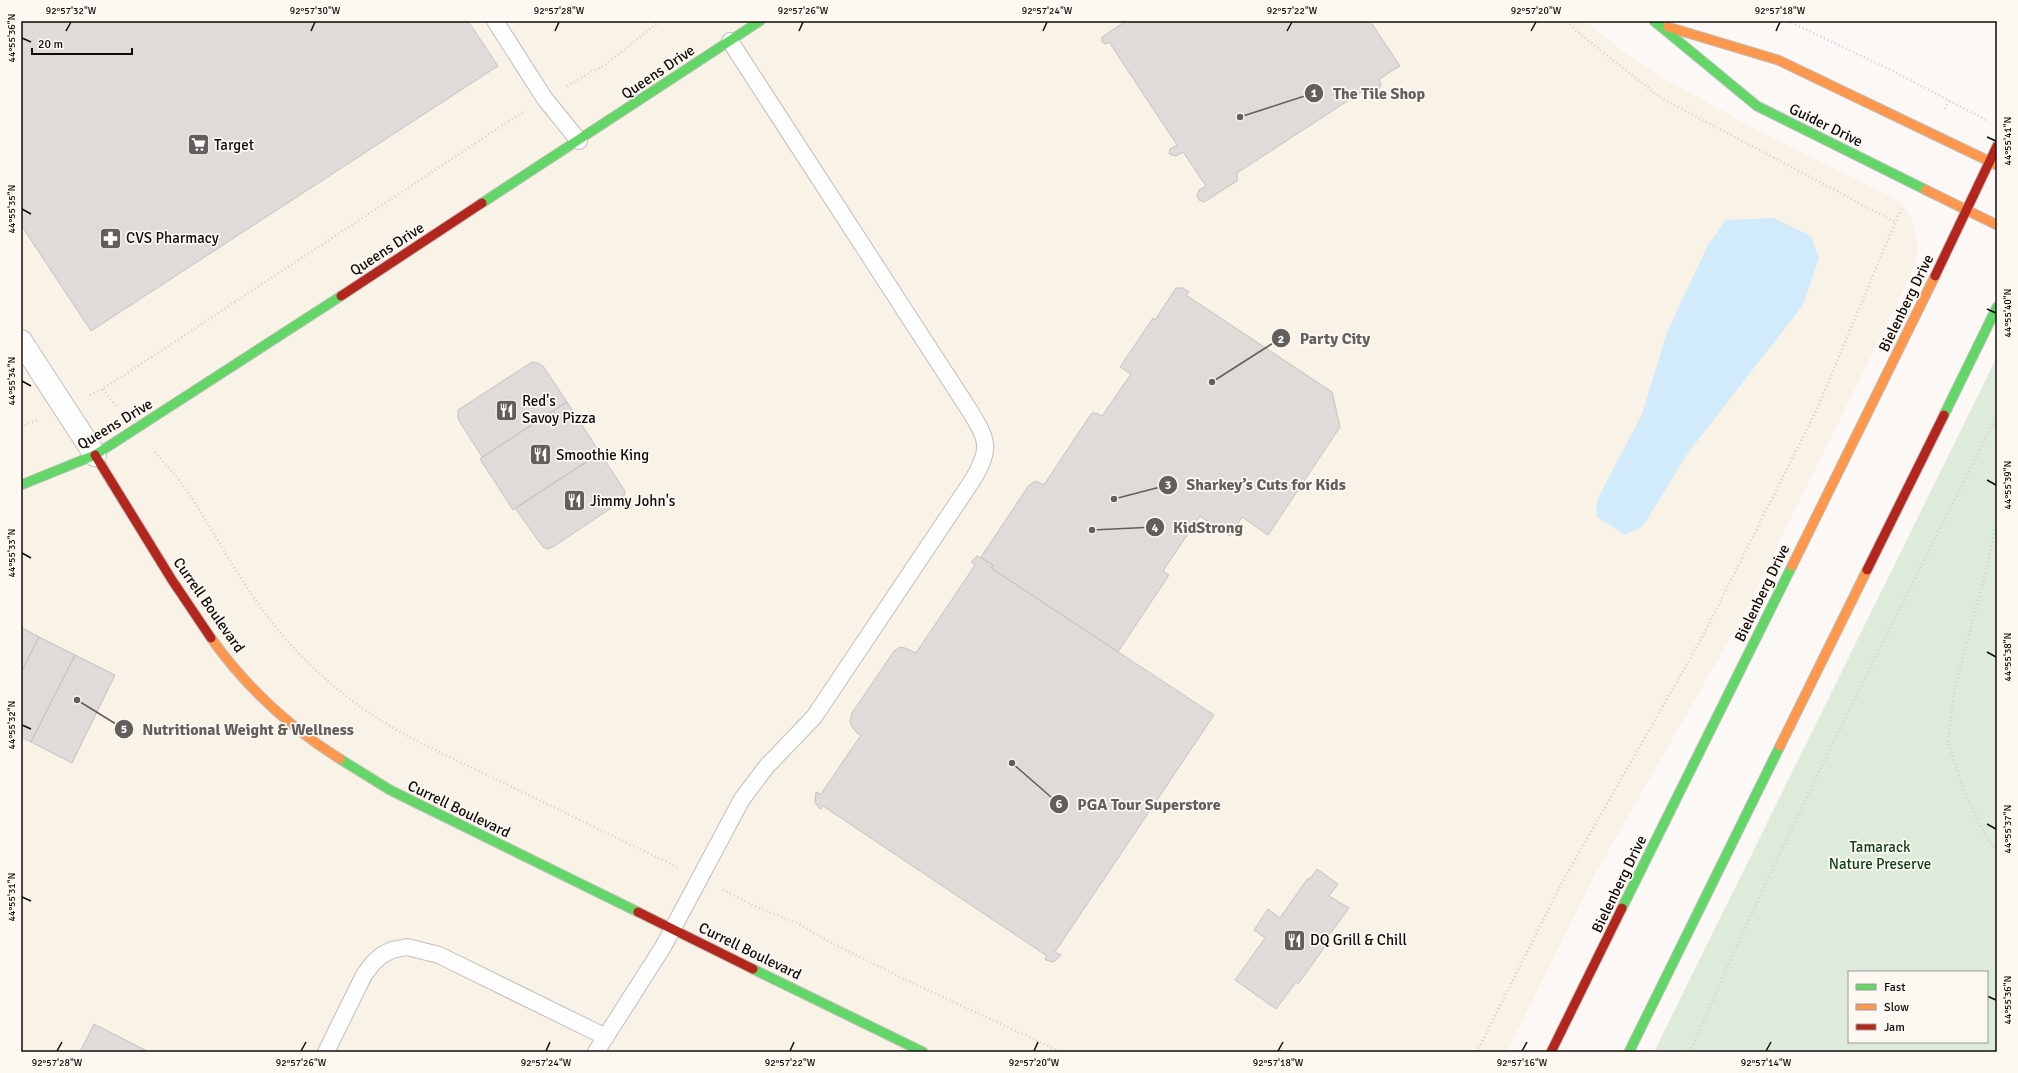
<svg xmlns="http://www.w3.org/2000/svg" width="2018" height="1073" font-family="Signika,sans-serif">
<rect width="100%" height="100%" fill="#fbf8f6"/>
<path fill="#f9f2e6" d="M21 21H1586L1617 47 1667 80 1759 131 1896 199 1906 209 1913 222 1918 247 1915 265 1909 279 1743 616 1595 874 1507 1052H21Z"/>
<path fill="#ddebdb" fill-rule="evenodd" d="M1997 357V1052H1654ZM1849 972H1987V1042H1849Z"/>
<path fill="#d2ebfb" d="M1774 218 1811 236 1819 258 1803 305 1688 453 1643 526 1625 535 1596 516 1597 500 1642 414 1667 332 1708 245 1726 220Z"/>
<path fill="#dedbd8" stroke="#c5c3c0" d="M21 21H468L498 66 91 331 21 225Z
M1126 21H1370L1400 66 1379 79 1381 84 1379 89 1372 90 1369 87 1237 173V181L1204 202 1199 200 1197 196 1199 190 1206 186 1183 152 1176 156 1169 154 1170 149 1177 145 1109 42 1105 44 1102 42V37Z
M1176 288H1183L1189 292 1186 295 1332 392 1340 427 1268 535 1242 517 1230 536 1200 516 1163 571 1169 575 1118 652 991 568 993 565 981 557 1029 485 1036 481 1044 485 1089 417 1092 413H1096L1102 416 1131 374 1120 367 1153 318 1155 320Z
M532 362 538 363 543 366 567 402 482 457 458 419V410Z
M567 402 600 453 513 510 480 459Z
M600 453 625 491 623 500 553 547 547 549 543 547 515 508Z
M977 556 993 565 991 568 1214 715 1055 952 1061 955 1054 962 1046 960 1045 959 1047 956 823 806 821 809 819 808 815 802 816 792 821 794 861 735 856 732 851 725 850 721 852 713 894 651 900 647 905 648 916 653 975 565 971 562Z
M21 627 39 637 21 673Z
M39 637 75 655 31 742 21 737V673Z
M75 655 115 675 72 763 31 742Z
M1317 869 1338 884 1329 896 1349 908 1324 942 1327 944 1298 984 1296 982 1276 1009 1235 980 1265 938 1254 930 1268 909 1280 918 1308 878 1310 879Z
M94 1024 149 1052H80Z"/>
<g fill="none" stroke-linecap="round" stroke-linejoin="round">
<defs>
<path id="lane" d="M495 21 545 99 579 141
M326 1052 364 975 373 963 382 955 392 950 407 947 439 955 606 1037
M596 1052 663 947 742 799 767 766 814 717 972 481C992 448 988 440 968 408L730 41"/>
<path id="street" d="M21 341 95 455"/>
<path id="fast" d="M1654 21 1757 106 1926 190
M482 203 760 21
M1944 415 1997 307
M21 485 95 455 341 296
M340 759 390 790 638 912
M1622 908 1792 566
M753 969 923 1052
M1629 1052 1780 746"/>
<path id="slow" d="M1668 27 1778 60 1997 165
M1926 190 1997 225
M1792 566 1935 276
M211 638C246 687 289 727 340 759
M1780 746 1867 570"/>
<path id="jam" d="M1935 276 1997 146
M341 296 482 203
M95 455 172 580 211 638
M1867 570 1944 415
M638 912 753 969
M1551 1052 1622 908"/>
</defs>
<use href="#lane" stroke="#c2bfbd" stroke-width="18"/>
<use href="#street" stroke="#c2bfbd" stroke-width="24"/>
<use href="#fast" stroke="#c2bfbd" stroke-width="11"/>
<use href="#slow" stroke="#c2bfbd" stroke-width="11"/>
<use href="#jam" stroke="#c2bfbd" stroke-width="11"/>
<path stroke="#d1d0cf" stroke-width="2.5" stroke-dasharray="1 3" stroke-linecap="butt" d="M1568 21 1575 30 1661 98 1895 222
M1788 21 1893 71 1986 120
M567 86 606 64 660 21
M1945 109 1949 101
M103 389 117 407
M90 395 103 389 523 112
M21 427 39 419
M155 452C168 467 181 481 191 497 214 531 233 569 257 602 302 666 354 709 423 744L677 867
M1997 518 1987 567 1954 692 1948 741 1963 789 1985 835 1997 851
M723 890 761 909 797 923 830 942 900 977 1061 1052
M1477 1052 1560 886 1704 634 1817 409 1901 209
M1690 1052C1783 836 1891 626 1997 416"/>
<use href="#lane" stroke="#fefefe" stroke-width="16"/>
<use href="#street" stroke="#fefefe" stroke-width="22"/>
<use href="#fast" stroke="#63d668" stroke-width="9"/>
<use href="#slow" stroke="#ff974d" stroke-width="9"/>
<use href="#jam" stroke="#b3261e" stroke-width="9"/>
</g>
<path fill="none" stroke="#0f0b09" stroke-width="1.5" d="M66 31 71 22M311 31 315 22M555 31 559 22M799 31 803 22M1043 31 1047 22M1287 31 1292 22M1531 31 1536 22M1776 31 1780 22M22 38 31 42M1987 137 1996 141M22 209 31 214M1987 309 1996 313M22 381 31 386M1987 480 1996 485M22 553 31 558M1987 652 1996 657M22 725 31 729M1987 824 1996 829M22 897 31 901M1987 996 1996 1000M57 1051 62 1042M301 1051 306 1042M546 1051 550 1042M790 1051 794 1042M1034 1051 1038 1042M1278 1051 1283 1042M1522 1051 1527 1042M1766 1051 1771 1042"/>
<defs>
<symbol id="supermarket-square" viewBox="-11 -11 22 22"><rect x="-9" y="-9" width="18" height="18" rx="4" fill="#625e5c" stroke="#fef8f3"/><path d="M-6-5.5h2.5l.6 2H6L4.5 2H-2.5L-4.4-4H-6ZM-1.5 3.2a1.3 1.3 0 1 0 .1 0ZM3 3.2a1.3 1.3 0 1 0 .1 0Z" fill="#fff"/></symbol>
<symbol id="pharmacy-square" viewBox="-11 -11 22 22"><rect x="-9" y="-9" width="18" height="18" rx="4" fill="#625e5c" stroke="#fef8f3"/><path d="M-2-6h4v4h4v4h-4v4h-4v-4h-4v-4h4Z" fill="#fff"/></symbol>
<symbol id="restaurant-square" viewBox="-11 -11 22 22"><rect x="-9" y="-9" width="18" height="18" rx="4" fill="#625e5c" stroke="#fef8f3"/><path d="M-5-6h1v4h1v-4h1v4h1v-4h1v5L-1.5 .5V6h-2V.5L-5-1ZM5-6V6H3V1.5H1.5Q1.5-4 5-6Z" fill="#fff"/></symbol>
</defs>
<g fill-rule="evenodd">
<use href="#supermarket-square" x="186" y="132" width="25" height="25"/>
<use href="#pharmacy-square" x="98" y="226" width="25" height="25"/>
<use href="#restaurant-square" x="494" y="398" width="25" height="25"/>
<use href="#restaurant-square" x="528" y="442" width="25" height="25"/>
<use href="#restaurant-square" x="562" y="488" width="25" height="25"/>
<use href="#restaurant-square" x="1282" y="928" width="25" height="25"/>
</g>
<g text-anchor="middle" dominant-baseline="central" stroke-width="3.5" stroke-linejoin="round" paint-order="stroke">
<g font-size="15" fill="#0f0b09" stroke="#fef8f3">
<text transform="translate(658 72) rotate(-34)">Queens Drive</text>
<text transform="translate(1826 125) rotate(26)">Guider Drive</text>
<text transform="translate(387 249) rotate(-33)">Queens Drive</text>
<text transform="translate(1906 303) rotate(-64)">Bielenberg Drive</text>
<text transform="translate(115 424) rotate(-31)">Queens Drive</text>
<text transform="translate(1762 593) rotate(-64)">Bielenberg Drive</text>
<text transform="translate(209 605) rotate(55)">Currell Boulevard</text>
<text transform="translate(459 809) rotate(26)">Currell Boulevard</text>
<text transform="translate(1619 884) rotate(-64)">Bielenberg Drive</text>
<text transform="translate(750 951) rotate(26)">Currell Boulevard</text>
</g>
<g font-size="15" fill="#0f0b09" stroke="#fef8f3" text-anchor="start">
<text x="214" y="145">Target</text>
<text x="126" y="238">CVS Pharmacy</text>
<text x="522" y="401">Red's<tspan x="522" dy="17">Savoy Pizza</tspan></text>
<text x="556" y="455">Smoothie King</text>
<text x="590" y="501">Jimmy John's</text>
<text x="1310" y="940">DQ Grill &amp; Chill</text>
</g>
<g font-size="15" fill="#0d4316" stroke="#fef8f3">
<text x="1880" y="847">Tamarack<tspan x="1880" dy="17">Nature Preserve</tspan></text>
</g>
</g>
<path fill="none" stroke="#625e5c" stroke-width="1.5" d="M1240 117L1314 93M1212 382L1281 338M1114 499L1168 485M1092 530L1155 527M77 700L124 729M1012 763L1059 804"/>
<g fill="#625e5c" stroke="#fef8f3" stroke-width="1.5">
<circle cx="1240" cy="117" r="4"/>
<circle cx="1212" cy="382" r="4"/>
<circle cx="1114" cy="499" r="4"/>
<circle cx="1092" cy="530" r="4"/>
<circle cx="77" cy="700" r="4"/>
<circle cx="1012" cy="763" r="4"/>
<circle cx="1314" cy="93" r="10"/>
<circle cx="1281" cy="338" r="10"/>
<circle cx="1168" cy="485" r="10"/>
<circle cx="1155" cy="527" r="10"/>
<circle cx="124" cy="729" r="10"/>
<circle cx="1059" cy="804" r="10"/>
</g>
<g font-size="12" text-anchor="middle" font-weight="bold" fill="#fff">
<text x="1314" y="97">1</text>
<text x="1281" y="343">2</text>
<text x="1168" y="489">3</text>
<text x="1155" y="532">4</text>
<text x="124" y="733">5</text>
<text x="1059" y="808">6</text>
</g>
<g font-size="16" text-anchor="middle" font-weight="bold" fill="#625e5c" stroke="#fef8f3" stroke-width="3.5" stroke-linejoin="round" paint-order="stroke">
<text x="1379" y="99">The Tile Shop</text>
<text x="1335" y="344">Party City</text>
<text x="1266" y="490">Sharkey’s Cuts for Kids</text>
<text x="1208" y="533">KidStrong</text>
<text x="248" y="735">Nutritional Weight &amp; Wellness</text>
<text x="1149" y="810">PGA Tour Superstore</text>
</g>
<rect width="2018" height="1073" fill="none" stroke="#fef8f3" stroke-width="44"/>
<rect x="1848" y="971" width="140" height="72" fill="#fef8f3" stroke="#9e9995"/>
<rect x="1856" y="984" width="20" height="6" fill="#63d668" stroke="#9e9995"/>
<text x="1884" y="991" font-size="12" fill="#0f0b09">Fast</text>
<rect x="1856" y="1004" width="20" height="6" fill="#ff974d" stroke="#9e9995"/>
<text x="1884" y="1011" font-size="12" fill="#0f0b09">Slow</text>
<rect x="1856" y="1024" width="20" height="6" fill="#b3261e" stroke="#9e9995"/>
<text x="1884" y="1031" font-size="12" fill="#0f0b09">Jam</text>
<path d="M32 48v6h100v-6" fill="none" stroke="#0f0b09" stroke-width="2"/>
<text x="38" y="48" font-size="12" fill="#0f0b09" stroke="#fef8f3" stroke-width="3" paint-order="stroke">20 m</text>
<rect x="22" y="22" width="1974" height="1029" fill="none" stroke="#0f0b09" stroke-width="1.5"/>
<g font-size="10" text-anchor="middle" fill="#0f0b09">
<text x="71" y="14">92°57'32"W</text>
<text x="315" y="14">92°57'30"W</text>
<text x="559" y="14">92°57'28"W</text>
<text x="803" y="14">92°57'26"W</text>
<text x="1047" y="14">92°57'24"W</text>
<text x="1292" y="14">92°57'22"W</text>
<text x="1536" y="14">92°57'20"W</text>
<text x="1780" y="14">92°57'18"W</text>
<text transform="translate(11 38) rotate(-90)" y="4">44°55'36"N</text>
<text transform="translate(2007 141) rotate(-90)" y="4">44°55'41"N</text>
<text transform="translate(11 209) rotate(-90)" y="4">44°55'35"N</text>
<text transform="translate(2007 313) rotate(-90)" y="4">44°55'40"N</text>
<text transform="translate(11 381) rotate(-90)" y="4">44°55'34"N</text>
<text transform="translate(2007 485) rotate(-90)" y="4">44°55'39"N</text>
<text transform="translate(11 553) rotate(-90)" y="4">44°55'33"N</text>
<text transform="translate(2007 657) rotate(-90)" y="4">44°55'38"N</text>
<text transform="translate(11 725) rotate(-90)" y="4">44°55'32"N</text>
<text transform="translate(2007 829) rotate(-90)" y="4">44°55'37"N</text>
<text transform="translate(11 897) rotate(-90)" y="4">44°55'31"N</text>
<text transform="translate(2007 1000) rotate(-90)" y="4">44°55'36"N</text>
<text x="57" y="1066">92°57'28"W</text>
<text x="301" y="1066">92°57'26"W</text>
<text x="546" y="1066">92°57'24"W</text>
<text x="790" y="1066">92°57'22"W</text>
<text x="1034" y="1066">92°57'20"W</text>
<text x="1278" y="1066">92°57'18"W</text>
<text x="1522" y="1066">92°57'16"W</text>
<text x="1766" y="1066">92°57'14"W</text>
</g>
</svg>
